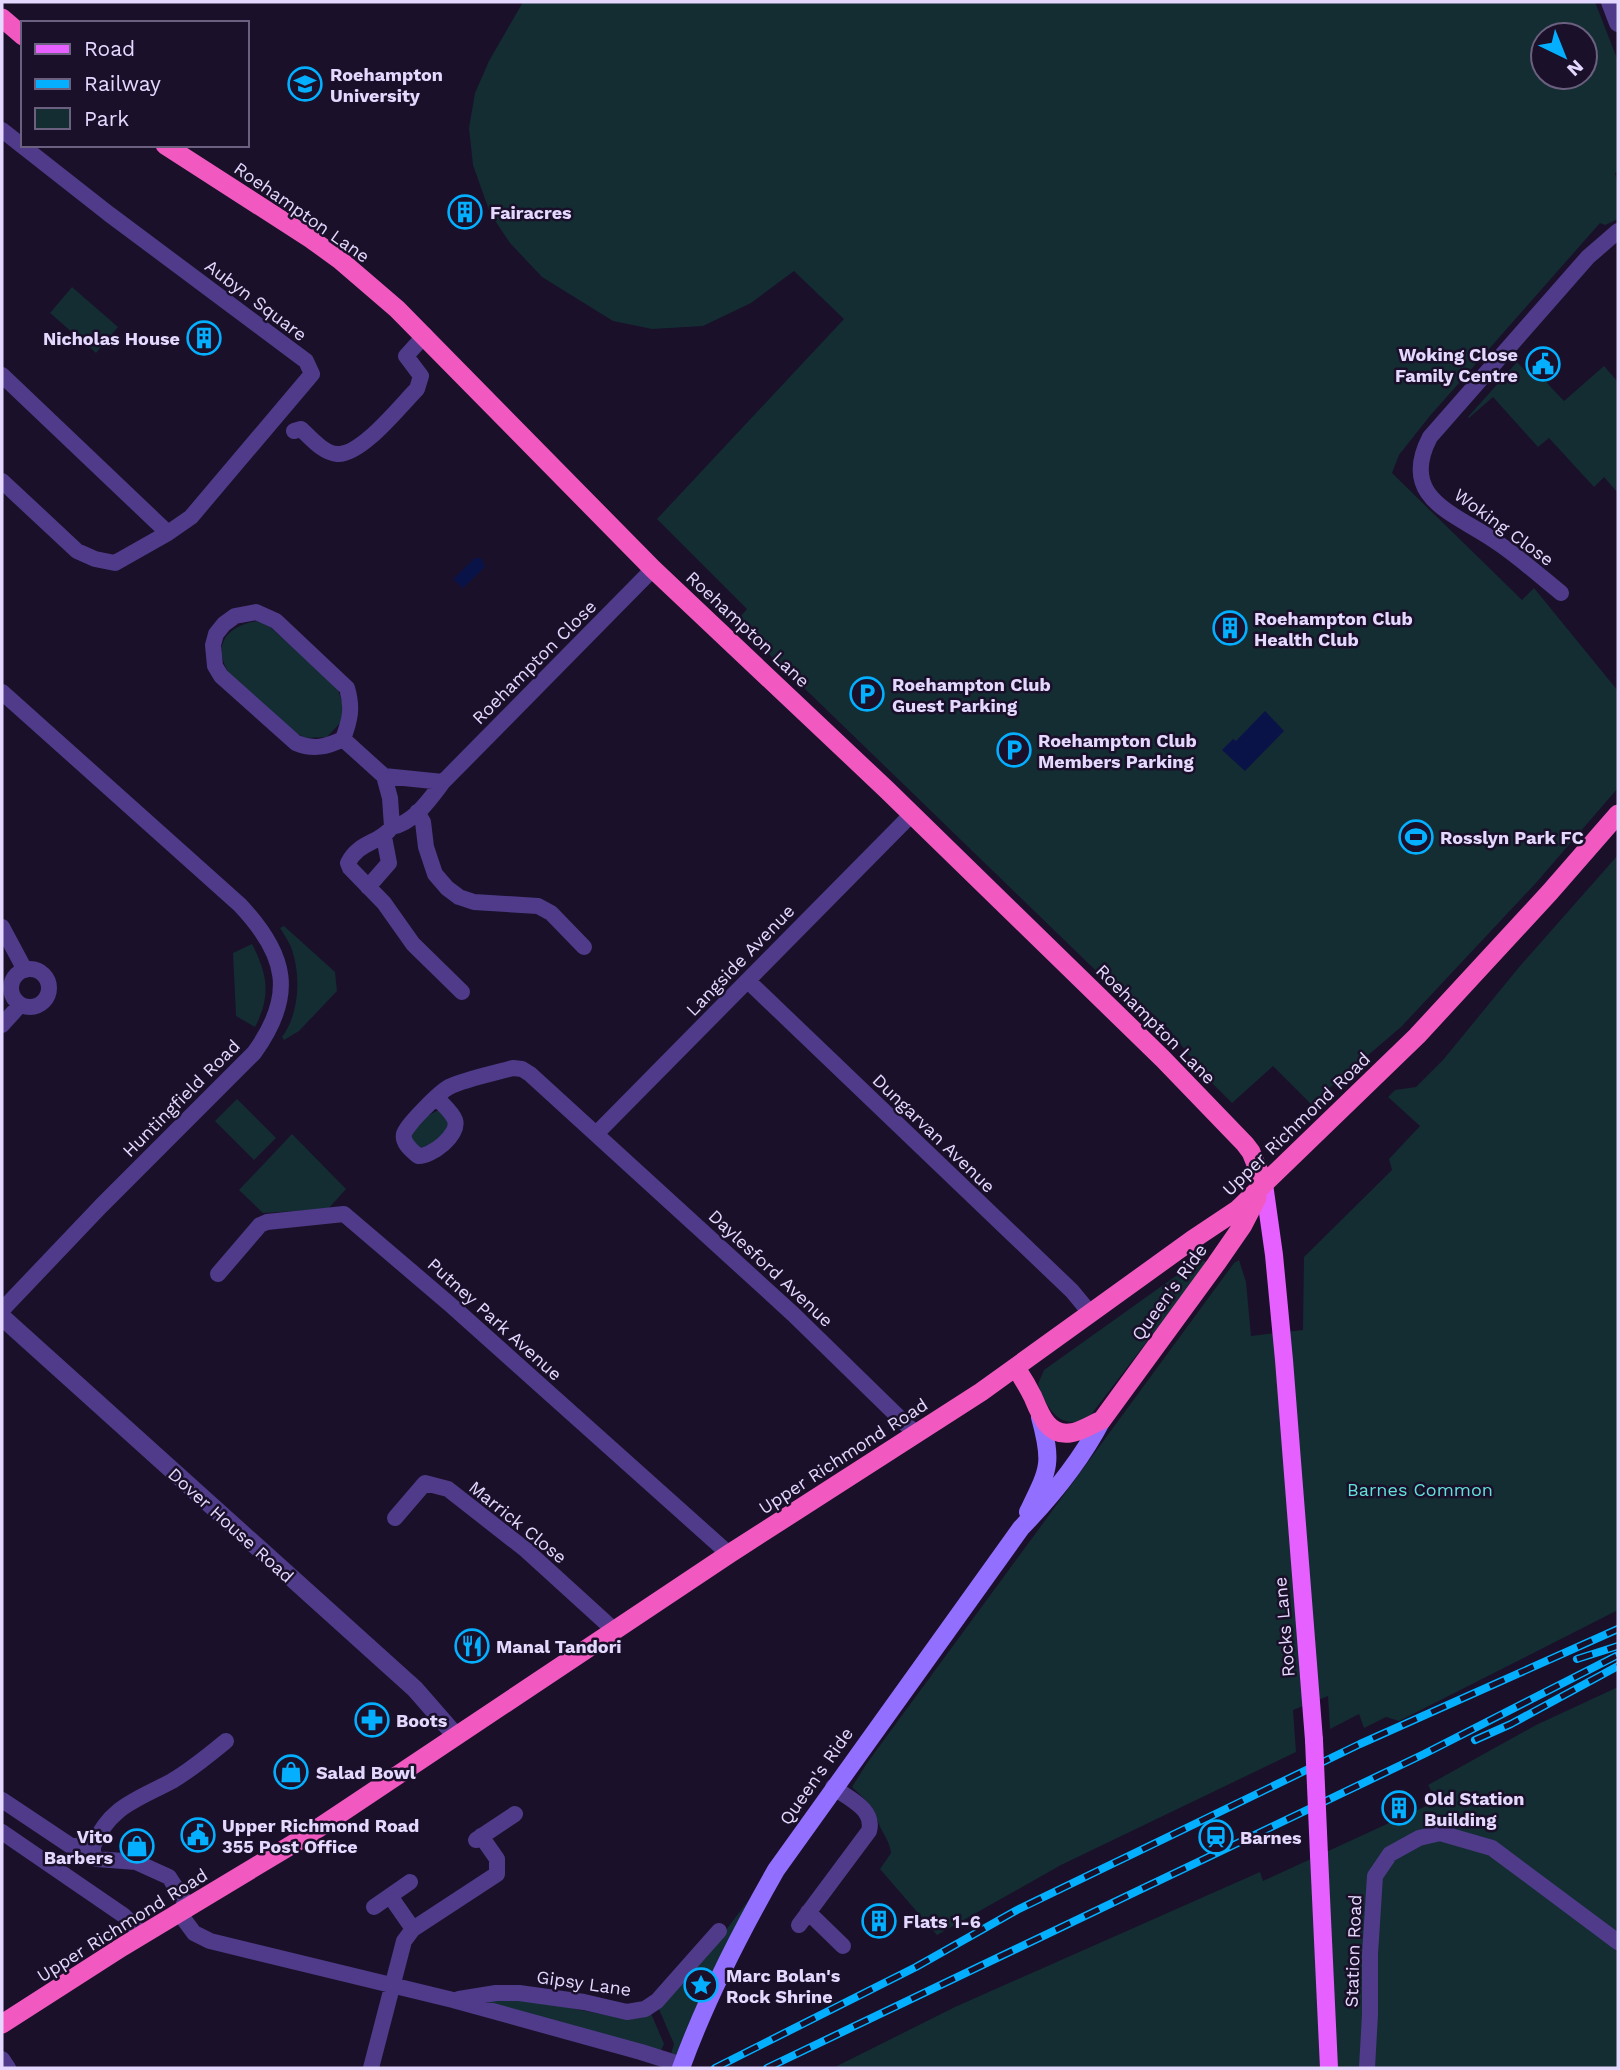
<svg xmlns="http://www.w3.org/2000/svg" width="1620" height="2070" font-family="'Work Sans',sans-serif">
<rect width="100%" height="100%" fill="#1a1029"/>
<path fill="#132d33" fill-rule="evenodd" d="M523 2H1595L1618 61V171L1615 173 1618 186V219L1605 225 1600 223 1429 417 1399 455 1392 473 1522 600 1534 588 1618 691V788L1535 884 1401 1027 1311 1104 1273 1066 1232 1103 1204 1075 1169 1029 1153 1014 1119 993 736 622 747 609 657 519 844 319 794 271 751 303 703 326 652 329 613 321 542 277 510 243 490 213 473 165 469 128 475 93 489 61ZM1543 35H1585V77H1543Z
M72 287 118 327 96 353 50 313Z
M1517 362 1532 378 1541 370 1550 380 1547 383 1564 401 1604 366 1618 382V493L1604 477 1594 487 1549 438 1538 447 1493 397 1469 418 1468 417Z
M257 621 270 627 337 687 344 707 341 722 327 737 305 738 296 733C278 717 260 701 243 686 238 681 230 676 227 670 212 642 230 625 257 621Z
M1618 855V1610L1399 1721 1386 1717 1364 1728 1359 1714 1330 1729 1328 1696 1293 1710 1296 1752 1061 1865 937 1935 880 1869 891 1853C889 1839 882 1833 878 1822 874 1805 865 1800 852 1787L867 1763 1234 1263 1239 1260 1246 1282 1251 1336 1303 1330 1304 1257 1392 1170 1389 1159 1420 1126 1388 1097 1395 1090 1416 1087 1443 1060 1520 966Z
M284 926 335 972 337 991 299 1031 284 1040 282 1037C300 1013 301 974 291 947 288 941 284 934 280 928Z
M252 944C268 975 271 996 255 1027L236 1016 233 953Z
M237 1099 276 1138 254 1160 215 1121Z
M440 1110 449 1119C446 1136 437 1144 420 1148L411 1139C414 1125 427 1114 440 1110Z
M292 1134 346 1189 328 1209 263 1213 239 1190Z
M1201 1258 1207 1263 1087 1420C1057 1429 1047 1408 1038 1384L1044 1370Z
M1618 1687V2068H833L955 2007 1260 1872 1263 1881 1437 1801 1428 1785 1536 1725Z
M751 1897 711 1984 703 1976 695 1984 686 1975 719 1939Z
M681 1982 701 2005 680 2057 671 2054 674 2044 658 2007Z
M483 1999H525L621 2018 650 2011 664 2044 660 2052 495 2007Z"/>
<path fill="#0a1348" d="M475 558H481L485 567 463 588 453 579Z
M1265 711 1284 731 1245 771 1222 750 1233 739 1236 741Z"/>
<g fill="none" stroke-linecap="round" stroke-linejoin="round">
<path stroke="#4f3b89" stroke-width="16" d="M2 130 109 214 306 361 312 374 191 517 168 533
M2 375 168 533 115 563 95 559 77 551 2 481
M294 431 301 429C311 438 323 453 337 454 361 456 400 406 417 389L421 376 406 356 425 335
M1561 593C1540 576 1520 558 1498 543 1458 514 1397 500 1430 437L1588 257 1618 231
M256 612 276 621 347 688C353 708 350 720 343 739 327 747 313 750 296 743L221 676 215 666 213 645 216 634 224 624 235 616Z
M2 692 240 905C287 955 296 995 254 1053L101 1206 2 1310
M343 739 384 776 390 798 392 827
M384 776 443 782
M417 812 423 822 426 847 435 874 447 888 459 897 474 902 538 906 551 913 584 947
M392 827C414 823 430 799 443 782L653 569
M392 827C379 844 359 841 348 863L350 868 384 903 413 944 462 992
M368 887 389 863 384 837
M2 927 25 970
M11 988a19 19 0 1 1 38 0a19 19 0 1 1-38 0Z
M748 981 1072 1291 1091 1314
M2 1025 20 1005
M437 1098C442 1104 452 1112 455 1120 460 1135 431 1157 418 1156 411 1150 402 1143 404 1134 405 1126 441 1091 449 1087 465 1079 495 1073 513 1068L522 1069 530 1074 793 1314 916 1434
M596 1134 912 814
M218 1274 260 1225 267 1222 344 1214 453 1307 729 1554
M395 1518 425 1483 448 1489 526 1550 615 1631
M2 1800 71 1846H93
M2 1832 123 1915 143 1935
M476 1840 515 1814
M93 1846C110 1806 137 1800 172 1781 191 1770 209 1755 226 1741
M93 1846V1854L97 1859 136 1862 169 1877 189 1908
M390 1896 413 1929
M374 1907 410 1882
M808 1912 843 1946
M180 1914 194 1933 210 1941 453 2000 641 2052 682 2065
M799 1925 869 1831C875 1809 848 1798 833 1787
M459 1999 496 1993H519L584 2002 627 2012 645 2009 657 2001 719 1931
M2 2059 8 2068
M371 2068 404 1941 413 1929 497 1874V1859L481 1836
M1367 2068 1370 2014V1954L1375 1876 1390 1854 1419 1838 1440 1833 1492 1848 1618 1942"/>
<path stroke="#4f3b89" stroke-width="18" d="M1610 2 1618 23
M2 1317 415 1689 456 1736"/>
<path stroke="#926fff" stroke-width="18" d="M1028 1512C1049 1469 1053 1464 1040 1417
M681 2068C706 1999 740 1933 776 1870L1021 1528C1052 1496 1081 1460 1102 1420"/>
<path stroke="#e65fff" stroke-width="18" d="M1264 1184 1274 1255 1284 1360 1314 1740
M1319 1855 1329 2068"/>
<path stroke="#f259c0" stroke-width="19" d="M2 18 23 36
M165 145 311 239 340 260 397 309 653 569 887 790 1163 1059 1245 1144 1251 1152 1264 1184
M1016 1368C1022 1377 1028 1387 1033 1397 1040 1414 1048 1436 1070 1433 1081 1432 1092 1424 1102 1420L1216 1264 1243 1225 1257 1198
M2 2024 122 1947 308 1835 729 1554 981 1392 1192 1240 1237 1210 1417 1036 1550 892 1618 814"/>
<defs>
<path id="rail" d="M1577 1659 1618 1646
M1475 1740 1511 1724 1618 1666
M715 2068 916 1967 1017 1910 1360 1744 1618 1629
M767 2068 1424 1754 1618 1655"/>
</defs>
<use href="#rail" stroke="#04afff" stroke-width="8"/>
<use href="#rail" stroke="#1a1029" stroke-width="5" stroke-dasharray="16" stroke-linecap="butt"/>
<path stroke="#e65fff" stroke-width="18" d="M1314 1740 1319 1855"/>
</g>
<defs>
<symbol id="university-ring" viewBox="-11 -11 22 22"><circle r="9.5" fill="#1a1029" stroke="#04afff" stroke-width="1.5"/><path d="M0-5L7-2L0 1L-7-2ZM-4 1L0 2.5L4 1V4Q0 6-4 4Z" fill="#04afff"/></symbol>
<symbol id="building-ring" viewBox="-11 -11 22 22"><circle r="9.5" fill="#1a1029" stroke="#04afff" stroke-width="1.5"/><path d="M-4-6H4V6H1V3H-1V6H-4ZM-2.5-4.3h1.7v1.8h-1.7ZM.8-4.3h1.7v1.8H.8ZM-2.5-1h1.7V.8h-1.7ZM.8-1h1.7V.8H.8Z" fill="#04afff"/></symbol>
<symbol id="civic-ring" viewBox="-11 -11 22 22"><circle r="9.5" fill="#1a1029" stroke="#04afff" stroke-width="1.5"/><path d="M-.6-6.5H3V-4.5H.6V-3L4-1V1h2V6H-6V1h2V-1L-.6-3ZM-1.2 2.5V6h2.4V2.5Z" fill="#04afff"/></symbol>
<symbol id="parking-ring" viewBox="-11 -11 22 22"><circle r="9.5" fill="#1a1029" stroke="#04afff" stroke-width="1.5"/><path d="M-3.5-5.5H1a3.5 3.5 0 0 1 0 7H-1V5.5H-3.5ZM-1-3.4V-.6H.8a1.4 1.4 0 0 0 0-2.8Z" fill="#04afff"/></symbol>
<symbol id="stadium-ring" viewBox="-11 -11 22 22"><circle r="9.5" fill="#1a1029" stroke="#04afff" stroke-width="1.5"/><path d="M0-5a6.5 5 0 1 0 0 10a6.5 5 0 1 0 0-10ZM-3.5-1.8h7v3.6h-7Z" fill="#04afff"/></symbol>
<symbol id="restaurant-ring" viewBox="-11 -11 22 22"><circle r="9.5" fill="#1a1029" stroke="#04afff" stroke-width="1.5"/><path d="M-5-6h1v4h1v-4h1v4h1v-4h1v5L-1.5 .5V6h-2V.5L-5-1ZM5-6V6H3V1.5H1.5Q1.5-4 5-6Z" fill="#04afff"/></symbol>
<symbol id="pharmacy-ring" viewBox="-11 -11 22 22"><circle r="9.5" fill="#1a1029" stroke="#04afff" stroke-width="1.5"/><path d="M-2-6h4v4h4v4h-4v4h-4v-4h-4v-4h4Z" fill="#04afff"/></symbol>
<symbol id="shop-ring" viewBox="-11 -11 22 22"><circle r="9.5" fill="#1a1029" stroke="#04afff" stroke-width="1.5"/><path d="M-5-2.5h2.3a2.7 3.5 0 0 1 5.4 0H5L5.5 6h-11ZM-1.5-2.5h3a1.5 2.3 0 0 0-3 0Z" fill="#04afff"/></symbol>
<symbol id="station-ring" viewBox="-11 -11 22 22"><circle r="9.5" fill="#1a1029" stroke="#04afff" stroke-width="1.5"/><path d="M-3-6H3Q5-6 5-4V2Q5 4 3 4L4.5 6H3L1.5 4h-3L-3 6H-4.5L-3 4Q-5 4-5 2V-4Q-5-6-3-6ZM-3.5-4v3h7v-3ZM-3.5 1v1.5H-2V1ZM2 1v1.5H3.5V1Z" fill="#04afff"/></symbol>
<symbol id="sight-ring" viewBox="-11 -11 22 22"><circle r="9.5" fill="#1a1029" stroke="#04afff" stroke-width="1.5"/><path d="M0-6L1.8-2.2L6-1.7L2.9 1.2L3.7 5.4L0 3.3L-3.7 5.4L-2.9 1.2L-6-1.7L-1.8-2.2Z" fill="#04afff"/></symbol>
</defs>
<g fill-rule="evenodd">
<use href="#university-ring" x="286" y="65" width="38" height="38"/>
<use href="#building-ring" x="446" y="193" width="38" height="38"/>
<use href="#building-ring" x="185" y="319" width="38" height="38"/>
<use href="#civic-ring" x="1524" y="345" width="38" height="38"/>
<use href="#building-ring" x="1211" y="609" width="38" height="38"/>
<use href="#parking-ring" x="848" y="675" width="38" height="38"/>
<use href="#parking-ring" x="995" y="731" width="38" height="38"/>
<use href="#stadium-ring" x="1397" y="818" width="38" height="38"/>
<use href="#restaurant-ring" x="453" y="1627" width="38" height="38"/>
<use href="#pharmacy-ring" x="353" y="1701" width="38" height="38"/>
<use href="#shop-ring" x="272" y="1753" width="38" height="38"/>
<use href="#building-ring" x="1380" y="1789" width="38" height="38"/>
<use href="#civic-ring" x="179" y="1816" width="38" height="38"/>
<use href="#station-ring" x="1197" y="1818" width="38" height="38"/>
<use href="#shop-ring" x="118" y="1827" width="38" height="38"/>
<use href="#building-ring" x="860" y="1902" width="38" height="38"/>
<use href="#sight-ring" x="682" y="1966" width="38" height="38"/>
</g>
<g text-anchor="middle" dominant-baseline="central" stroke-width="5" stroke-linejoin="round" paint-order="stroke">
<g font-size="18" font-weight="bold" fill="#e5d8ff" stroke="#1a1029" text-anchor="start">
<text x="330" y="74">Roehampton<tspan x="330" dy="21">University</tspan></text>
<text x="490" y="212">Fairacres</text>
<text x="180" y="338" text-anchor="end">Nicholas House</text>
<text x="1518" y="354" text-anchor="end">Woking Close<tspan x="1518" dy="21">Family Centre</tspan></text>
<text x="1254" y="618">Roehampton Club<tspan x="1254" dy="21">Health Club</tspan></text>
<text x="892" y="684">Roehampton Club<tspan x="892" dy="21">Guest Parking</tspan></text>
<text x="1038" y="740">Roehampton Club<tspan x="1038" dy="21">Members Parking</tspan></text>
<text x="1440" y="837">Rosslyn Park FC</text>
<text x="496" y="1646">Manal Tandori</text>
<text x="396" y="1720">Boots</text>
<text x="316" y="1772">Salad Bowl</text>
<text x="1424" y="1798">Old Station<tspan x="1424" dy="21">Building</tspan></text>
<text x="222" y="1825">Upper Richmond Road<tspan x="222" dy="21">355 Post Office</tspan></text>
<text x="113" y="1836" text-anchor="end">Vito<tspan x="113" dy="21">Barbers</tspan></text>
<text x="1240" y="1837">Barnes</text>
<text x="903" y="1921">Flats 1-6</text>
<text x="726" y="1975">Marc Bolan's<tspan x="726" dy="21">Rock Shrine</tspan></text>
</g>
<g font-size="18" fill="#e5d8ff" stroke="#1a1029">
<text transform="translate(302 212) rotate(35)">Roehampton Lane</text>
<text transform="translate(256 300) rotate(37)">Aubyn Square</text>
<text transform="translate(1504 527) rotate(36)">Woking Close</text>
<text transform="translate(748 629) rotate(43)">Roehampton Lane</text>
<text transform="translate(534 662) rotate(-45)">Roehampton Close</text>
<text transform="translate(740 960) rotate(-46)">Langside Avenue</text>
<text transform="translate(1156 1024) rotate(45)">Roehampton Lane</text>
<text transform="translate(181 1098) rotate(-45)">Huntingfield Road</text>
<text transform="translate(1296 1124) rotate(-44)">Upper Richmond Road</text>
<text transform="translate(934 1133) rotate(44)">Dungarvan Avenue</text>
<text transform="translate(771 1268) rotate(43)">Daylesford Avenue</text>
<text transform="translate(1169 1292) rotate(-54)">Queen's Ride</text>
<text transform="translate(495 1319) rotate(42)">Putney Park Avenue</text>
<text transform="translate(843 1456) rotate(-33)">Upper Richmond Road</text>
<text transform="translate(518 1522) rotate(39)">Marrick Close</text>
<text transform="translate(231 1525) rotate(42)">Dover House Road</text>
<text transform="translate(1284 1627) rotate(-95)">Rocks Lane</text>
<text transform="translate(816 1776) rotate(-55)">Queen's Ride</text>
<text transform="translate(122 1925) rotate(-32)">Upper Richmond Road</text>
<text transform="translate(1353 1951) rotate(-88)">Station Road</text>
<text transform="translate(584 1983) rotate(8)">Gipsy Lane</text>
</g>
<g font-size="18" fill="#62e2de" stroke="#1a1029">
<text x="1420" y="1489">Barnes Common</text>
</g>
</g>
<rect width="1620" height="2070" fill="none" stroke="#e5d8ff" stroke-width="7"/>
<rect x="21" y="21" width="228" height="126" fill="#1a1029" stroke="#6b607f" stroke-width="2"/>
<rect x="35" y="44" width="35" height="10" fill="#e65fff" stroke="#6b607f" stroke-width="2"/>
<text x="84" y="56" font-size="21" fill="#e5d8ff">Road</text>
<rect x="35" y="79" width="35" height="10" fill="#04afff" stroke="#6b607f" stroke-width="2"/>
<text x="84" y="91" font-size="21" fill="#e5d8ff">Railway</text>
<rect x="35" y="108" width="35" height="21" fill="#132d33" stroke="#6b607f" stroke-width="2"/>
<text x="84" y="126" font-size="21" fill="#e5d8ff">Park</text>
<g transform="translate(1564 56) rotate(137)"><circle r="33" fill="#1a1029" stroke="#6b607f" stroke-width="2"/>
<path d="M0-5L12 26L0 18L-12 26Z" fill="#04afff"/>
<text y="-10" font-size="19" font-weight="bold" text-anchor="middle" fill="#e5d8ff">N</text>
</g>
</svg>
